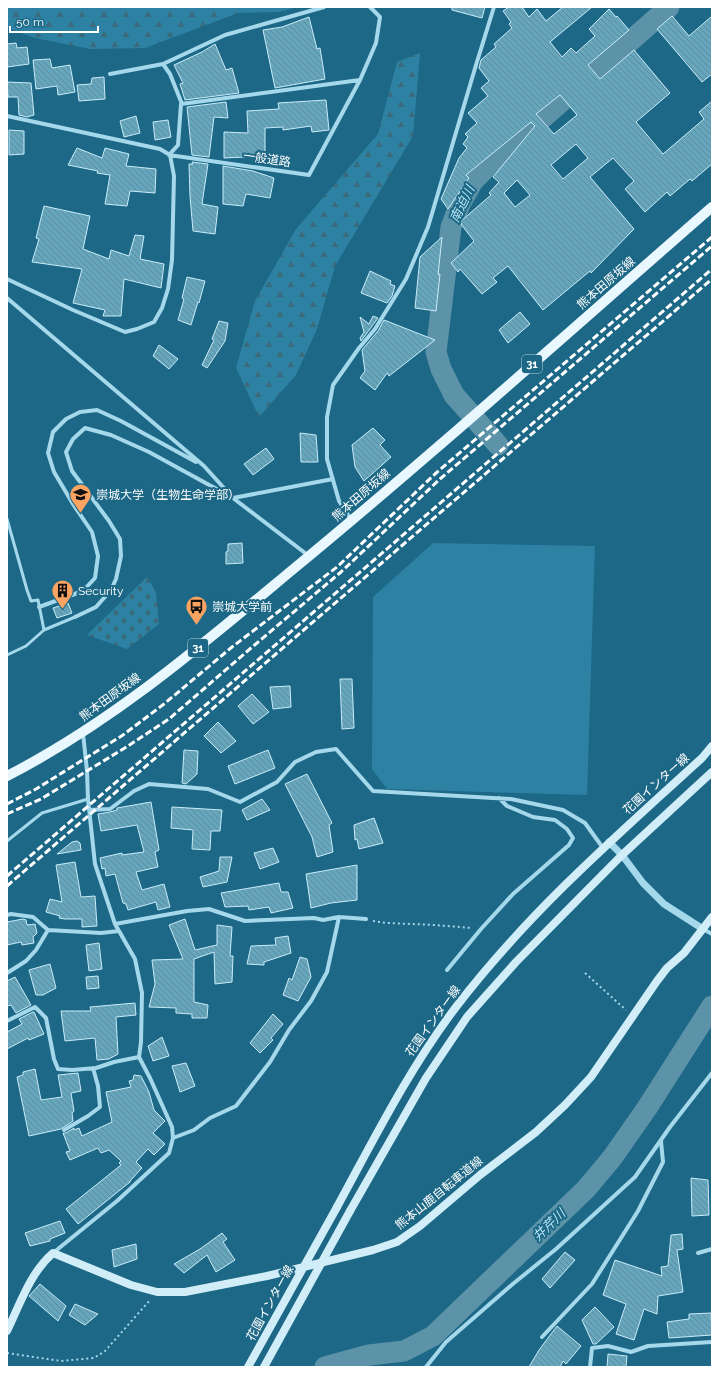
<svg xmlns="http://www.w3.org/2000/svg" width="719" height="1374" font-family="Raleway,'Noto Sans JP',sans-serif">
<defs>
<pattern id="forest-firs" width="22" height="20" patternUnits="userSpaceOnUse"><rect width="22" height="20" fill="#2d82a3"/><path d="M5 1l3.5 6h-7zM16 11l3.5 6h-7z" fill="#3b6a7c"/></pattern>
<pattern id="cemetery-stones" width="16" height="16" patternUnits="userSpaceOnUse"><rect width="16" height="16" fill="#2d82a3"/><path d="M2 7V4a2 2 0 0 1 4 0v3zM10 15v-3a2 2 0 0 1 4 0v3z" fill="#3b6a7c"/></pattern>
<pattern id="building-back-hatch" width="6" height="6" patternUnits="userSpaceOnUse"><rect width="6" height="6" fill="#66a6bd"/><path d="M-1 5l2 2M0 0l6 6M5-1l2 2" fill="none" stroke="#5e8b9b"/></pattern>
</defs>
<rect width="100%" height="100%" fill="#1c6886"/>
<path fill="#2d82a3" d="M433 543 595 546 587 795 387 789 372 769 373 597Z"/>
<path fill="url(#forest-firs)" d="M7 7H298L279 12 238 13 145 48 90 49 35 38 7 28Z
M420 53 413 136 335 266 317 329 296 375 259 417 236 368 255 301 296 229 378 134 397 62Z"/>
<path fill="url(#cemetery-stones)" d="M147 577 156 592 159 624 127 649 87 635Z"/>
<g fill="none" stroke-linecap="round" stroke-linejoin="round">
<path stroke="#5d93a8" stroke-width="21" d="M498 445 454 395 441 369 436 352 451 227 460 204 473 181 487 167 669 7
M325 1367 369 1355 404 1351 433 1336 586 1189 612 1158 647 1108 712 1006"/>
</g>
<path fill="url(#building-back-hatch)" stroke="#c9ecf8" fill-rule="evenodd" d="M452 7H485L482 18 452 10Z
M509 7H522L529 17 537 9 546 21 563 7H592L550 42 562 57 571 48 576 53 595 36 589 29 609 9 616 17 617 16 629 30 588 65 600 79 634 50 670 93 636 122 663 154 704 119 699 112 712 101V164L692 181 690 179 670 196 667 192 645 212 625 189 634 181 613 158 590 177 634 229 591 273 590 271 543 310 508 266 493 278 497 282 482 294 460 269 458 272 451 263 474 241 461 224V221L491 195 489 193 499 182 493 177 535 126 531 122 466 175 469 178 448 209 441 199 459 158 467 148 463 144 468 137 465 134 477 123 468 113 488 96 481 88 489 81 479 68 481 60 496 47 494 44 512 28 509 24 511 22 503 11ZM560 95 577 115 554 134 536 114ZM576 144 588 158 563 179 551 165ZM517 180 530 195 515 207 504 193Z
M672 16 689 36 712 16V74L702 82 657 29Z
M309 17 317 49 320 48 325 79 275 88 263 30 282 27Z
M16 43 17 48 27 47 29 64 7 67V44Z
M215 44 226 70 232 68 239 93 185 100 180 84 183 83 174 65 202 52Z
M50 59 52 68 70 65 75 92 58 95 57 86 36 89 33 60Z
M104 77 105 99 79 101 77 85 91 84 92 78Z
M7 82 31 83 34 115 27 117 19 115 18 97H8Z
M326 100 329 130 312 132 311 126 283 130V127L265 128V156L224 158V132L248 133 247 111 279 109 278 103Z
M226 102 228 118 214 117 209 157 192 155 187 107Z
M136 116 140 133 124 137 120 121Z
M168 120 171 137 155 140 153 122Z
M9 130 24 131V154L9 155Z
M77 148 102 158 105 148 129 154 126 166 156 169 155 193 130 191 127 206 105 204 110 175 97 173 98 171 68 165Z
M192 162 208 164 202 204 218 207 215 234 193 231 190 196 189 164H193Z
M223 166 253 171 274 178 270 198 246 194 243 206 223 204Z
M44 206 90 216 83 249 109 259 111 250 129 256 135 235 144 236 140 259 164 264 161 288 124 279 121 316H103L105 310 73 303 82 269 32 262 39 239 36 238Z
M442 237 438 275 440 274 436 311 415 308 420 257Z
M370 271 391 281 390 284 395 286 392 296 387 303 361 293Z
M187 277 205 281 199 303 198 302 191 325 178 320 184 299 182 298Z
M520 312 530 324 508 343 499 330Z
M373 316 378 318 361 341 360 338 364 332 360 317 369 324Z
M384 320 435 340 389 376 387 373 375 390 360 378 365 371 362 350 378 331Z
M219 321 228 323 225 341 207 368 202 365 214 340 212 339Z
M159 345 178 359 169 369 153 356Z
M373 428 385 440 380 445 391 457 364 481 355 467 352 445Z
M300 433 316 435 318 462H301Z
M266 448 274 459 253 475 244 464Z
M242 543 243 563 226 564V552L228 551V544Z
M68 603 72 613 57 618 53 608Z
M340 679H352L354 728 342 729Z
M290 686 291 707 273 709 270 687Z
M252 694 269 712 253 724 238 706Z
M218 722 236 741 221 753 204 736Z
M184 750 198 751 197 774 186 784 182 783Z
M268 750 275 768 235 784 228 766Z
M307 774 332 823 329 825 333 852 317 857 312 837 285 784Z
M262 799 270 810 247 820 242 810Z
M151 802 159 850 155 852 158 867 136 872 142 890 164 884 170 907 158 910 156 902 128 910 126 904 123 903 115 874 106 876 105 868 102 869 100 858 122 853V855L144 852 137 825 101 831 98 814 110 812 117 810V808Z
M172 807 222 810 220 831H211L210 850 192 849 193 830 171 828Z
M374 818 383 843 359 849 357 839 355 840 354 825Z
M77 841 80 843 81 850 57 854 72 842Z
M273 848 279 862 260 869 254 853Z
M220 857H232L227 882 203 887 200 877 219 871Z
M75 862 81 897 95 896 97 926 82 927V919H65L59 918 60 916 46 912 50 899 62 902 56 865Z
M357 865V900L331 903 311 908 306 874Z
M279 883 281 892H288L293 908 271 913 269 907 249 910 248 906 225 907 221 893Z
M23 919 26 920 27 925 35 924 37 933 33 937 34 943 22 945 21 942 7 945V922Z
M185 919 195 950 217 945V925L232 927 230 956H233L232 982 215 984 214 952 194 959V1002L208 1005 207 1018H192V1014L176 1013V1008L149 1007 155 984 152 960 183 959 169 925Z
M288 936 291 953 264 962V965L247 964 251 946 276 945 275 938Z
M99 943 102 969 89 971 86 945Z
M300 957 307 959 311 977 298 1001 283 995 289 978 292 980Z
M50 964 56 988 43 995H36L29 970Z
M98 976 99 988 87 989 86 977Z
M15 977 31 1005 16 1013 11 1005 7 1006V981Z
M135 1003 136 1015 116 1017 118 1054 109 1059 97 1060 95 1038 65 1041 61 1011H91L90 1007Z
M33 1012H34L44 1034 29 1040 28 1038 7 1049V1032L22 1024 19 1019Z
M273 1014 283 1024 271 1038 273 1040 260 1053 250 1043Z
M162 1037 169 1056 153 1061 148 1046Z
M186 1063 195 1086 180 1092 172 1066Z
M35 1069 41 1100 62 1097 58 1075 78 1073 81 1091 71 1093 74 1111 72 1113 73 1121 61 1129 29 1136 17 1077 23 1075V1072Z
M134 1075 141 1076 149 1092 154 1110 165 1121 153 1133 165 1144 154 1155 148 1149 136 1162 142 1168 130 1181V1182L78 1224 66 1209 121 1165 119 1163 121 1161 109 1150 101 1153 98 1148 70 1160 66 1152 70 1151 63 1133H66L74 1128V1130L79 1128 82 1136 112 1122 106 1092 131 1087 129 1081 133 1080Z
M691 1178 708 1180 709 1215 692 1216Z
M60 1221 65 1233 50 1239V1241L30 1246 25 1233Z
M222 1233 227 1239 223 1242 235 1260 216 1272 207 1255 184 1273 174 1264 200 1249Z
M682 1234 683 1249 677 1250 683 1292 658 1296 657 1314 644 1309 634 1340 616 1334 626 1304 603 1295 615 1260 662 1276 661 1267 668 1266 671 1235Z
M136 1244 137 1259 114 1267 112 1250Z
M565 1252 575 1260 550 1288 542 1279Z
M40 1284 66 1306 58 1321 29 1296Z
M75 1304 98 1314 85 1325 69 1315Z
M595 1307 614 1327 596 1344H593L582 1320Z
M711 1313 712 1335 669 1338 667 1322 689 1319V1314Z
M557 1326 581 1346 566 1364 563 1361 560 1367H529L539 1350Z
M608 1354 627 1356 626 1367H607Z"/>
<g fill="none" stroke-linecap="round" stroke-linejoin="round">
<path stroke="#a5d8eb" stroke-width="2" stroke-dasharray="2 3" stroke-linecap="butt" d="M373 921 387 923 435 925 472 928
M585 973 626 1010
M7 1353 61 1361 94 1358 105 1351 150 1300"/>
<path stroke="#a5d8eb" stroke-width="3" d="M7 519 27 590 31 601 38 600 44 630 75 617
M7 655 26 646 44 630
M7 841 42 813 88 799"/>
<path stroke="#a5d8eb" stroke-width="4" d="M110 74 163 64
M360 80 309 175 169 155 178 145 181 104Z
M360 80 376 43 380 17 370 7
M182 104 170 74 163 64 225 35 324 7
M7 116 160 149 170 155 174 176 172 260 168 289 162 308 154 322 137 329 125 332 73 310 7 279
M7 298 204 466 233 498 309 556
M352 521 339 501 327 459V417L333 385 359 348 375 329 406 279 428 227 476 65 494 7
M39 607 83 591 95 578 98 556 92 532 73 504 54 472 48 453 53 432 66 419 80 412 97 410 121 421 196 462
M75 617 96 607 111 590 116 579 121 556 120 539 109 521 72 471 66 452 73 439 85 428 111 435 149 452 233 498 333 479
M89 810 110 809 134 791 149 784 208 789 240 802 277 782 295 762 316 752 336 749 373 791 511 799 563 810 585 823 603 848
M7 915 11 914 33 917 48 930 101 933 119 931
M115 924 187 911 209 909 245 921 314 918 323 920 339 917 366 919
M703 929 712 934
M447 970 481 929 513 894 569 845 573 838 567 829 555 820 533 817 507 806 499 798
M7 973 26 961 36 950 48 930
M7 1021 35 1007 46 1018 54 1059 58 1069 72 1070 96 1068 114 1062 139 1057
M64 1130 88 1116 100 1107 98 1086 93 1068
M173 1138 194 1130 210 1118 236 1106 270 1062 289 1030 311 1001 327 972 339 917
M53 1253 117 1201 169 1153 173 1138 172 1127 150 1078 139 1057 141 1042 142 993 135 959 115 924 95 864 88 799 87 771 83 733
M698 1253 712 1249
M542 1337 592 1284 638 1211 663 1162 661 1141
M426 1367 446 1342 514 1283 556 1249 635 1177 670 1127 712 1073
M590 1367 592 1348 608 1346 631 1352 648 1346 712 1342"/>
<path stroke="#a5d8eb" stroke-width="7" d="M609 842 622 855 643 883 664 904 703 929"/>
<path stroke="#d0edf8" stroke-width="8" d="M337 1207C374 1139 409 1069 456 1007 527 914 616 836 702 758L712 746
M350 1211 426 1078 467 1017 516 962 622 855 712 772
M7 1331C20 1304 30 1273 53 1253L131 1285 157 1292H185L267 1276 373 1250 397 1242 420 1226 480 1175 536 1132 565 1105 591 1077 657 981 667 968 684 953 712 917"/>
<path stroke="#e9f7fe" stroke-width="10" d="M7 776C111 723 202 645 291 571 434 453 572 329 712 207"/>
<path stroke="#fff" stroke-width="3" stroke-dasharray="7 3" stroke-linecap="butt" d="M7 804 36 789 123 735 164 704 232 647 337 567 435 474 712 237
M7 814 41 799 128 746 169 719 251 648 341 572 440 479 712 246
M7 876 712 269
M7 886 277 653 712 279"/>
<path stroke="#d0edf8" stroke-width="8" d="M248 1367 337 1207
M264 1367 350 1211"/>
</g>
<defs>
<symbol id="university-pin" viewBox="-11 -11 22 30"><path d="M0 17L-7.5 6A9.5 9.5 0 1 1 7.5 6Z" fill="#fba462" stroke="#1c6886"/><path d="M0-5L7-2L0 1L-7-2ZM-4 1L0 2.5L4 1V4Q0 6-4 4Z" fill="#111"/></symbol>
<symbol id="building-pin" viewBox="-11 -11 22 30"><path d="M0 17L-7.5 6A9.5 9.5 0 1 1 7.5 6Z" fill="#fba462" stroke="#1c6886"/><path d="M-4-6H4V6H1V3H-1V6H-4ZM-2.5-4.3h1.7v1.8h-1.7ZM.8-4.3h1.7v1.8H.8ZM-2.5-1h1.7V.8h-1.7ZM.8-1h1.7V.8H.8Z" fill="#111"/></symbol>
<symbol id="bus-pin" viewBox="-11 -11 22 30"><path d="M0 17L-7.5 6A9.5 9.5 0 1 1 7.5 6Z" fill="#fba462" stroke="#1c6886"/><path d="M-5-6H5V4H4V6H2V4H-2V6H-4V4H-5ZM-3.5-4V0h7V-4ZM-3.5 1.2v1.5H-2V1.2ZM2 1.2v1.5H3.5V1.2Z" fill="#111"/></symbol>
</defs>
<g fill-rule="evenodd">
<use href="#university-pin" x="68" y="482" width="25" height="34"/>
<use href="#building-pin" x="50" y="578" width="25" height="34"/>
<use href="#bus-pin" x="184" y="594" width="25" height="34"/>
</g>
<g text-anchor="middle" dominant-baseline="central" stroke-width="4" stroke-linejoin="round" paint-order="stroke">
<g fill="#1c6886" stroke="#bbd2db" stroke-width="1">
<rect x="522" y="355" width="20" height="18" rx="3"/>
<rect x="188" y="639" width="20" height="18" rx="3"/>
</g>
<g font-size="11" font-weight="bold" fill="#fff">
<text x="532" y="364">31</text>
<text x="198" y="648">31</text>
</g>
<g font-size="12" fill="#fff" stroke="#1c6886">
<text transform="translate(267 159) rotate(8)">一般道路</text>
<text transform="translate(606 283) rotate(-41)">熊本田原坂線</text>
<text transform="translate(361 495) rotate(-41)">熊本田原坂線</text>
<text transform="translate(110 697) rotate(-36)">熊本田原坂線</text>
<text transform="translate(656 784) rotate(-42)">花園インター線</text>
<text transform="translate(433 1021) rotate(-54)">花園インター線</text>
<text transform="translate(439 1193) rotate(-39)">熊本山鹿自転車道線</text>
<text transform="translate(270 1303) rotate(-61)">花園インター線</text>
</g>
<g font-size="12" fill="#fff" stroke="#1c6886" text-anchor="start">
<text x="96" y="495">崇城大学（生物生命学部）</text>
<text x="78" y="591">Security</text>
<text x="212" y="607">崇城大学前</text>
</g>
<g font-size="13" font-style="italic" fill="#b8e4f4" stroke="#1c6886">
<text transform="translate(462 204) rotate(-64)">南迫川</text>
<text transform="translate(549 1225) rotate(-44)">井芹川</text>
</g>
</g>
<rect width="719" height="1374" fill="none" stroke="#ffffff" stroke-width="16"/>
<path d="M10 26v6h88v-6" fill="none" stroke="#ffffff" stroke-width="2"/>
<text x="16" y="26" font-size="12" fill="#ffffff" stroke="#1c6886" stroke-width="3" paint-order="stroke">50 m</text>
</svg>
